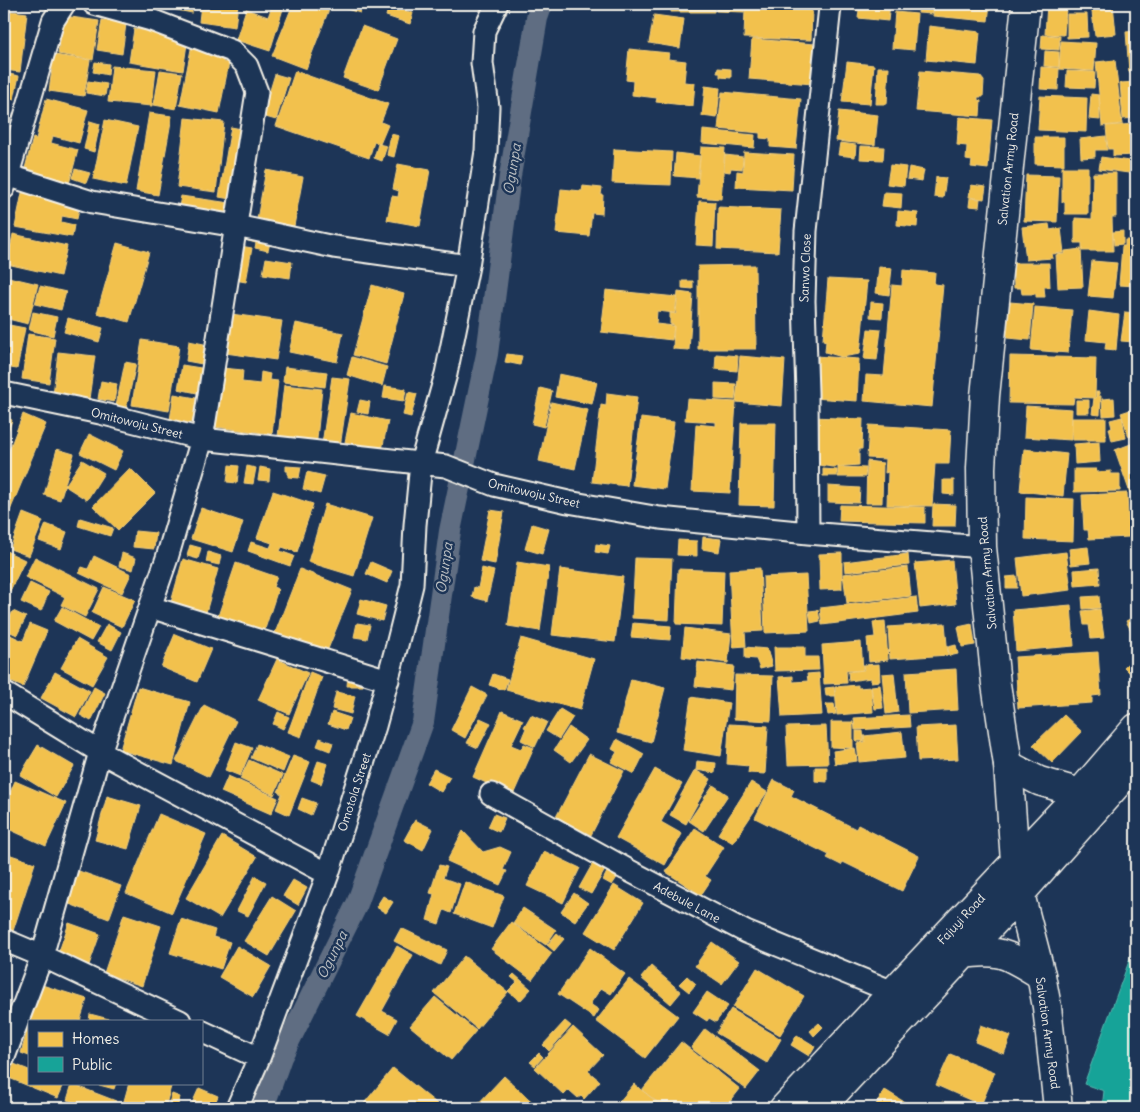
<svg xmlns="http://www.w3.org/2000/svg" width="1140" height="1112" font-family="Delius,sans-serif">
<rect width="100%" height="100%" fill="#1d3557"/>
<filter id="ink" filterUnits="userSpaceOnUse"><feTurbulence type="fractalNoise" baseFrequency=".02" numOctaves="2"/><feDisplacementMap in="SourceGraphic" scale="10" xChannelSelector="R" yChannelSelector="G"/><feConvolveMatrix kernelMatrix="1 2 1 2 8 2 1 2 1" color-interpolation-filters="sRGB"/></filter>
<g filter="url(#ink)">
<path fill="#f2c14e" stroke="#f3cf7c" d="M157 4H193L192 13 157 6Z
M201 4H238L235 27 199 22Z
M293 4H331L306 69 272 56Z
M341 4H363L360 13 340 7Z
M671 4H714V12H671Z
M716 4H744V12L716 11Z
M855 4H890L888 21 858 18 859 10H854Z
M899 4H917V8L898 7Z
M919 4 933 5 932 14 918 13Z
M934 4H990L988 21 933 16Z
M1047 4H1081V9L1066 8 1064 35 1045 34Z
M1091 4H1113L1116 34 1095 36Z
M389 5 413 13 410 24 386 16Z
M272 6 283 9 270 51 236 40 246 9 268 17Z
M745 9 812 10 811 40 744 38Z
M4 10 27 13 20 72 4 70Z
M895 12 917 14 914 50 892 48Z
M1067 14H1087L1088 37 1067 38Z
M654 15 684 19 680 48 649 43Z
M64 16 99 21 93 60 58 54Z
M102 20 126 24 122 54 97 50Z
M362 26 397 39 378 90 343 78Z
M929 26 980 32 977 65 926 60Z
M134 29 188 37 183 71 129 62Z
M1136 31V71L1129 72 1126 32Z
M1042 35 1060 36 1059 50 1041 49Z
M752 39 815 44 813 84 749 79Z
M1061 41 1096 43 1094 71 1059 69Z
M192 44 225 51 223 62 229 63 219 113 180 105Z
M629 49 669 53 668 59 686 61 684 82 695 83 693 106 656 102 657 98 632 95 633 81 626 80Z
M1045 51 1059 52V67L1044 66Z
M54 55 90 60 84 96 49 91Z
M1115 60 1122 124 1102 126 1096 62Z
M95 62 109 64 108 75 93 72Z
M847 62 874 65 870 104 842 102Z
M112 66 156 70 152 106 108 102Z
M878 67H889L887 104H876Z
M1041 67 1059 68 1058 90 1040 89Z
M718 68 731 69V78L720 77V73H717Z
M160 70 182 73 176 109 154 105Z
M295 71 388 104 381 122 388 125 380 144 374 142 369 158 276 126Z
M920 71 980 76 984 81 983 97H978V100L981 101 980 116 916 111Z
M1067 71 1095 72 1094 88 1066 87Z
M4 73 19 76 14 99 4 97Z
M275 74 289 78 276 120 262 116Z
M88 81 107 84 105 96 86 93Z
M1136 82V118L1123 119 1120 83Z
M705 86 720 88 717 118 702 116Z
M722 92 801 99 796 149 770 147V139L760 138V133L718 129Z
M1091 94 1099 95 1100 120 1089 119Z
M1040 96 1087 98 1086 132 1038 130Z
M46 99 88 110 79 143 53 136 51 143 78 150 69 184 24 172 33 138 36 139Z
M839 111 878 115 875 145 836 141Z
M149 113 172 116 158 195 136 191Z
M959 117 992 120 988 169 971 167 972 161 966 160 967 146 957 145Z
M185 118 224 122 216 192 177 187Z
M105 120 138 127 126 186 93 179Z
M90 121 100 124 94 152 84 149Z
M1136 124V155L1113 156V149H1108L1106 126Z
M231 127 247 130 236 200 219 197Z
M703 130 755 135 754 148 702 143Z
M391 134 399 136 394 157 387 155Z
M1106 136 1107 150H1095V157L1081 158 1080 139Z
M1035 137H1064V165L1035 164Z
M840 143 856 145 855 157 838 155Z
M378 144 387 146 382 161 374 158Z
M861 146 884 147 883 160 860 159Z
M701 147 725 148 721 199 697 197Z
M614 149 672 152 671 185 612 183Z
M744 152 794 155 792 190 736 187 737 171 743 172Z
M676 153 700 156 698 178 674 176Z
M725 155 743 157 742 169 731 168 730 172 724 171Z
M1101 157 1136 162V174L1099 169Z
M398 164 430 170 420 226 387 220 392 196 398 197 399 191 393 189Z
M890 165 906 167 904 186 887 184Z
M909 167 924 170 922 181 907 179Z
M1062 167H1088V214H1065V202H1062Z
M75 169 90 173 86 183 72 178Z
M266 170 303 177 294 226 257 219Z
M1093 173H1116V217H1112L1113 251H1082V243H1075V218L1092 219Z
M1026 175 1059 176 1057 222 1024 221Z
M936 177 946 178 943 198 934 197Z
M971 185 986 187 984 199 969 197Z
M583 186 602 188 601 195H603L602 214 592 213 589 236 556 233 561 189 582 191Z
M884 192 902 193 901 208 882 206Z
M22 193 65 201 64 206 79 208 77 219 62 216 61 222 74 225 72 237 15 227Z
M181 196 230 203 227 220 178 212Z
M970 198 980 199 979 207 969 206Z
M699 201 715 202 713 246 696 245Z
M718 207 781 210 778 252 717 249Z
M898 211 918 213 917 227 897 225Z
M1049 224 1050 230 1061 228 1064 253 1052 254 1053 258 1026 260 1022 227Z
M1123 231V244L1114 245 1113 232Z
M13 234 67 246 60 276 7 264Z
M237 238H271L268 251 255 248 256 243Z
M1125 240H1136V286L1119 285 1122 246H1125Z
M117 243 149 252 129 322 97 313Z
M235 245 252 248 246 282 229 279Z
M1081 249 1083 287 1058 288 1056 255 1065 254V251Z
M266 258 292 262 290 278 263 274Z
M1092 261 1117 263 1113 298 1088 296Z
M1013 263H1049L1050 287H1044L1045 297H1036V294H1022L1021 288H1014Z
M755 265 756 349H698V266Z
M879 267 892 268 889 295 876 293Z
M903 270 935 273 934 284 943 285 932 407 864 401 866 375 884 376 892 285 902 286Z
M4 276 38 284 28 324 4 318Z
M828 279 867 281 860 354 842 357 825 352 826 341 823 340Z
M682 281H693V289L682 288Z
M372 285 404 294 386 364 353 355Z
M40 286 66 292 61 310 35 304Z
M606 290 677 297 675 313 657 311 656 324 674 326 672 340 601 332Z
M678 292 693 294 689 350 673 349 674 325 670 324V313L676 314Z
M871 302 883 303 882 318 870 317Z
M1010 302 1033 304 1030 340 1007 338Z
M1035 307 1072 310 1068 353 1031 350Z
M1089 311 1119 315 1116 350 1105 349 1106 342 1086 340Z
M33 312 57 317 53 336 29 330Z
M1125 312 1136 313 1134 342 1121 341Z
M231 314 282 321 276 360 225 353Z
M68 318 103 328 99 342 64 332Z
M296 323 343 333 337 362 289 352Z
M4 324 25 328 17 369 4 367Z
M868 329 881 330 877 360 864 359Z
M28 334 55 338 49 383 22 379Z
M142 340 179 346 169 411 132 405Z
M189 341 204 344 202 364 186 361Z
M58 352 95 356 89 399 53 395Z
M507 354 522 356 520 365 505 362Z
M716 354 738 356 737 371 715 369Z
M740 356 785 360 782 406 736 402Z
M815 356 859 359 857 401 813 398Z
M1010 356 1096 358 1095 398 1074 397 1073 404 1009 403Z
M352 357 387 367 382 386 347 375Z
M125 362 136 364 126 409 116 406Z
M182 365 201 368 197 393 178 389Z
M285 367 327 372 325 387 283 382Z
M222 368 243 370 242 382 260 384 261 372 270 374 269 380 278 381 272 434 215 427Z
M559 374 597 382 592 404 555 397Z
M332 377 350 379 340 447 322 444Z
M101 381 117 384 114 402 98 399Z
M715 383 736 384 735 400 715 399Z
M284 385 322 389 316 449 277 445Z
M385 386 406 389 404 401 383 398Z
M540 388 552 391 544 427 532 424Z
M408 392 417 394 411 417 403 415Z
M1096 392H1099V396H1101L1100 415 1092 414 1094 398H1096Z
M607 393 637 397 627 486 592 482 601 405 606 406Z
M174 394 196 398 192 423 170 420Z
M1114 398 1115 415 1103 416 1102 399Z
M687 399 736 402 730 493 692 491 696 424 716 426V422L685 420Z
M360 400 370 402 368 414 357 412Z
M1076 400H1089V413H1076Z
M551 402 588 410 575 469 539 461Z
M1026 406 1072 409 1071 440 1024 437Z
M1136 408V435L1129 437 1121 413Z
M351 413 388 421 382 450 345 442Z
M23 414 46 424 9 513 4 511V463Z
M4 417 12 420 4 443Z
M812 417 863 419 862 449H859V465L833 467 811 464Z
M1122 417 1126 438 1112 441 1109 428H1112L1110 420Z
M641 418 674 422 665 489 632 485Z
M1072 418H1106V440H1072Z
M741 423H776L774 506 739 505Z
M869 425 951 430 949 464H935L932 506 887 505 888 472 885 473 886 459 867 458Z
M89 434 123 451 114 470 80 453Z
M1099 442 1100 462 1075 464 1074 444Z
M1136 442V510L1115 450Z
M57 449 74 454 60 500 44 495Z
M1024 449 1067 454 1063 496 1020 491Z
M82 460 104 473 87 500 65 486Z
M867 461 883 463 882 503H866Z
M229 465 239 466 237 483 227 482Z
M247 466 256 468 253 484 244 483Z
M286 466 301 467 299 478 288 477V471H286Z
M260 467 270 469 269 481 258 480Z
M838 467 866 468 865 477H838Z
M130 468 155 493 118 530 93 506Z
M823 469 837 470V476H823Z
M1074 469H1096V472L1111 471V474H1120V491L1074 492Z
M307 472 325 476 320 494 303 489Z
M943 480H954V495L943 494Z
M828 486 860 488 859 503 828 502Z
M273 491 313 504 297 552 282 547 280 551 294 556 290 566 248 551 251 542 270 548 272 543 257 538Z
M1127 493 1129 537 1089 539 1088 530H1084L1082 495Z
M1026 497 1074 499 1073 541 1025 539Z
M325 504 372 518 354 576 308 562Z
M933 504 956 505 955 526H932Z
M840 505 925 507V523L839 521Z
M201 508 243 522 233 552 191 539Z
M490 510 504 512 495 564 480 561Z
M23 513 43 521 29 556 10 549Z
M80 518 113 528 110 536 78 526Z
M46 524 67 532 61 549 39 541Z
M532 524 549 529 542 554 525 549Z
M135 531 156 533 154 549 133 547Z
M703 537 721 539 719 552 702 549Z
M678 540 697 541V556L677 555Z
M596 544 610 546 608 554 595 552Z
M190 545 201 548 198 559 187 556Z
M1088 547 1090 563 1071 565 1069 549Z
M4 550 25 560 10 591 4 588Z
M208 552 221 556 219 565 206 562Z
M1066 552 1071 590 1021 596 1017 558Z
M122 553 136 558 133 570 119 566Z
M842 553V589L820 590 819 554Z
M908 554 909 565 845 572 844 562Z
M94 556 131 574 122 593 79 573 82 567 88 569Z
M35 557 99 589 85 617 61 605 65 597 25 577Z
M635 558 672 559 669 620 632 618Z
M183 559 218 569 205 616 170 606Z
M952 560 956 604 920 608 915 563Z
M371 562 392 571 387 583 366 574Z
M517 562 549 567 540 631 508 626Z
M236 563 277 577 273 587 278 589 264 632 218 616Z
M908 567 911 596 847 603 843 574Z
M482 568 494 571 487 601 472 597 474 587 478 588Z
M760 568 763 631 745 632 746 646 733 647 729 570Z
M1099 568 1100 584 1075 586 1074 570Z
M300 569 352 590 326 654 275 633Z
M560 569 623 577 615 642 552 635Z
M678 569 724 571 722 626 676 624Z
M806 575 809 631 765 633 763 577Z
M1017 576V588H1006V577Z
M30 583 49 592 41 611 21 602Z
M104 587 135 600 122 627 92 613Z
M1099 596 1100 608 1083 609 1082 597Z
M916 597 918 613 822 625 820 608Z
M361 599 386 606 382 621 357 614Z
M1071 605 1074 646 1016 651 1013 610Z
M62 607 99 627 91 641 54 621Z
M1100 609 1104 638 1091 639 1089 625H1084L1082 611Z
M818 610 820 621 811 623 809 611Z
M13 611 26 617 17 635 4 629Z
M1136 616V640L1126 621Z
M885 621 888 660 869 662 867 638 875 637 873 622Z
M357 623 370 625 367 639 354 637Z
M633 623 671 626 670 640 631 637Z
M945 623 948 655 890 659 888 627Z
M30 624 47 631 23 687 4 679V632L23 641Z
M107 624 121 632 112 650 97 642Z
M972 624 975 645 962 647 958 627Z
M685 628 731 634 728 663 682 657Z
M175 634 211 649 197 682 161 667Z
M521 638 594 659 580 710 506 690Z
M77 639 108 657 92 685 61 668Z
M861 642 863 670 846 671 847 683 824 684 822 645Z
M956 645 958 654 949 656 948 647Z
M745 647 767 649 772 666 760 669 756 659 745 658Z
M774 647H805V657H818L819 670 775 671Z
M1098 652 1101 695 1092 696V703L1018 708 1015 657Z
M1136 656V671L1132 675 1124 667Z
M277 659 308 673 289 714 258 700Z
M698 662 734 666 731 690 695 686Z
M879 664 880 681 871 682V678L849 681 848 672 864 670 863 665Z
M956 669 958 710 908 713 906 672Z
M55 672 90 691 76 717 41 698Z
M310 672 322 677 301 737 288 732Z
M819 673 822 715 782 717 779 677 793 676V682L808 681 807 674Z
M894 673 898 712 886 714 882 674Z
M493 674 508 679 504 690 489 685Z
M348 675H363V686H347Z
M735 675 773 676 771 721 734 719Z
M631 679 665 688 651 742 617 733Z
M858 685V688L871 687 873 712 837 715 835 687Z
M880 685 883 708 875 709 871 686Z
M94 687 105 693 91 721 80 715Z
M138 687 190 702 173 765 120 750Z
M472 687 487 695 465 738 451 730Z
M834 687 835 696H826L825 688Z
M336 692 355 696 351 714 332 709Z
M691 697 729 703 721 756 683 750Z
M826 704H834L836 714 828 715Z
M204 705 236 721 209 777 176 761Z
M560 709 573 717 559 739 546 731Z
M502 711 523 720 511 745 521 749 524 744 534 748 513 795 473 777Z
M278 712 289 717 283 729 273 724Z
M332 712 350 718 346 730 328 724Z
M531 715 547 722 535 747 521 740 526 728 524 727Z
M909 715 910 727 855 730 854 718Z
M1064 715 1082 732 1052 763 1033 745Z
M480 718 491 723 478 748 467 743Z
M831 722H853V748L831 747Z
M729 724 768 726 765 774 748 773 749 766 727 764Z
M956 725 958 759 918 761 916 727Z
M826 726 828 764 788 765 786 727Z
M569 727 587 740 571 762 554 750Z
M856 731H863L864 741H856Z
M902 732 905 758 859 762 857 743 865 742 864 736Z
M320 738 333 743 330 751 317 746Z
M617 739 644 754 634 774 611 762 617 752 612 749Z
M236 742 252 748 240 776 225 770Z
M257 744 289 757 283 772 251 758Z
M38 745 74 766 56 797 20 775Z
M855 748 857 761 835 764 833 751Z
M589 754 624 771 591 835 556 817Z
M293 756 310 762 289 815 276 809 282 794 278 792Z
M249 760 283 775 274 795 240 779Z
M318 761 328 764 321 784 311 780Z
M697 761 716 763 715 773 696 770Z
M815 767H827V782L815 781Z
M434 769 450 777 441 792 426 783Z
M655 769 682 784 661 822 682 834 665 865 616 838Z
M695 770 711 779 686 824 670 815Z
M228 776 278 798 271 814 221 792Z
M774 780 794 790 791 796 856 829 858 825 919 856 902 891 843 862 841 865 827 858 829 855 755 818Z
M15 781 66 803 46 846 4 827V806Z
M751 782 767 792 733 843 718 834Z
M713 785 728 795 704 831 689 821Z
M107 796 141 806 128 849 95 840Z
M302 798 316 803 311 815 298 809Z
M159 814 206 834 172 913 126 893Z
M494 814 505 818 499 832 488 827Z
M415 820 433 829 423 850 404 840Z
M695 828 724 847 705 876 711 880 701 895 666 872Z
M463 831 483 852 500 847 511 852 503 870 507 871 500 885 447 861Z
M222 836 257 857 220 918 186 898Z
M544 851 580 868 563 903 527 886Z
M5 853 35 863 13 931 4 928Z
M593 863 605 870 591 894 579 888Z
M439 865 447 867 443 878 460 884 451 913 444 910 439 924 427 920 434 894 430 893Z
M76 870 121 886 109 919 64 902Z
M608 870 618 876 612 885 603 880Z
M255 876 266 882 248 916 237 911Z
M293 880 307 888 298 905 283 896Z
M465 882 504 896 492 928 454 914Z
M614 885 643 903 614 950 585 932Z
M574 893 588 903 575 921 561 912Z
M272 896 296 911 269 956 244 941Z
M383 896 393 902 386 913 376 907Z
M523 908 556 930 546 945 513 923Z
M124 914 161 926 142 986 104 973Z
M181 919 215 930 213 937 230 942 221 969 170 953Z
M511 922 552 953 532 980 491 949Z
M69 923 100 934 89 965 58 954Z
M401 928 447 950 440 965 394 941Z
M557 933 564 939 554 951 547 945Z
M712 942 739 961 722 984 695 966Z
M237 946 271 966 253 997 219 977Z
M397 946 413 955 382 1011 397 1019 389 1034 357 1016Z
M590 948 625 974 611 994 601 988 590 1004 599 1010 594 1018 558 994Z
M464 956 508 992 477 1029 434 993Z
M651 966 681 992 671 1004 641 978Z
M757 968 804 996 780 1035 733 1007Z
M514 974 531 989 520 1001 508 991 517 982 511 977Z
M687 976 696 984 689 992 679 984Z
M629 979 678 1016 645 1058 596 1021Z
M42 985 87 999 80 1021H30Z
M707 992 728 1006 716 1022 709 1018 707 1021 693 1012Z
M435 997 476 1031 451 1060 410 1026Z
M731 1009 781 1039 767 1063 716 1033Z
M90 1014 109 1019 115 1021H89Z
M565 1021 571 1026 549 1051 543 1045Z
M819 1023 823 1027 814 1036 810 1031Z
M29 1024V1056L21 1053Z
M981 1025 1011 1036 1004 1054 975 1042Z
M573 1027 603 1055 588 1071 600 1081 584 1099 581 1096 578 1098 569 1090 564 1095 535 1068Z
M705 1029 760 1071 746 1089 691 1048Z
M797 1035 815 1046 809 1056 791 1045Z
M681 1042 740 1089 725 1108H665L642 1090Z
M539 1053 543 1057 535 1066 530 1062Z
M950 1054 995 1072 981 1105 936 1085Z
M14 1064 29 1070V1083L64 1084 58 1098 9 1078Z
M393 1068 441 1107 442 1108H362L361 1107Z
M504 1076 517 1088 539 1108H477L475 1107Z
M92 1083H116L114 1089Z
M129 1083H172L165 1108H122Z
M72 1084 116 1101 113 1108H90L67 1100Z
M634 1084 664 1108H627L619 1102Z
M199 1088 218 1096 213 1108H190Z
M885 1090 914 1108H874Z
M172 1094 180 1097 177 1108H167Z
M943 1101 956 1108H939Z"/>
<path fill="#17a398" stroke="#59bab0" d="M1136 942V1102L1134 1108H1102L1104 1091 1084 1084Z"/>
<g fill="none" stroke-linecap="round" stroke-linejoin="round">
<path stroke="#5e6d82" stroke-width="22" d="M263 1108 281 1057 357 904 423 722 450 531 487 354 510 176 537 18 542 4"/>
<defs>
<path id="street" d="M7 175 92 202 236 226 334 247 468 266
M4 188 53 21 64 4
M4 393 100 413 202 439 446 466 494 485 568 502 660 518 808 533 982 547
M808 533 807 393 804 301 806 231 830 7 828 4
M150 607 388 680
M4 693 100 752 328 874
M491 794 626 869 746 932 893 992
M4 940 42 956 180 1021
M201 1031 259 1058
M4 1057 42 956 100 752 167 558 202 439 257 92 247 66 232 51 151 20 94 4
M237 1108 259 1058 328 874 375 726 397 645 412 585 415 525 421 463 446 374 468 266 486 151 488 107 482 63 484 31 497 4"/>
<path id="secondary" d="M1026 4 985 396 981 468 982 547 996 684 1008 765 1015 861 1020 894 1041 975 1047 1007 1058 1108"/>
<path id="highway" d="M1008 765 1039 781 1080 793
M963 954C1002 948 1009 956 1041 975
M784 1108 1080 793 1136 728
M820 1108 1020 894 1136 763"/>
</defs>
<use href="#street" stroke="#f4f1e8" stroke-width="25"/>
<use href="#secondary" stroke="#f4f1e8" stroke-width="31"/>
<use href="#highway" stroke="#f4f1e8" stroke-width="31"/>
<use href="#street" stroke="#1d3557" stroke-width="21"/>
<use href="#secondary" stroke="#1d3557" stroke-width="28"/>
<use href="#highway" stroke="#1d3557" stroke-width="28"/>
</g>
</g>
<g text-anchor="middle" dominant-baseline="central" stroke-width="5" stroke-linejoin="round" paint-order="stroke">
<g font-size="12" fill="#f4f1e8" stroke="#1d3557">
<text transform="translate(1008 169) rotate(-84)">Salvation Army Road</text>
<text transform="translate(805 268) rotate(-88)">Sanwo Close</text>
<text transform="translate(137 423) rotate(14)">Omitowoju Street</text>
<text transform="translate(534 493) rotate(13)">Omitowoju Street</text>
<text transform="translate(987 573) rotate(-95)">Salvation Army Road</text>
<text transform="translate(354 792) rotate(-72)">Omotola Street</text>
<text transform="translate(687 902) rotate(28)">Adebule Lane</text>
<text transform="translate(961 919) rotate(-47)">Fajuyi Road</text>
<text transform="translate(1048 1033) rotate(82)">Salvation Army Road</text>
</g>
<g font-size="14" font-style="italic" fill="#c0c3c4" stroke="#1d3557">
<text transform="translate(512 169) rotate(-81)">Ogunpa</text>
<text transform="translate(444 568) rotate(-82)">Ogunpa</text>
<text transform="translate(332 955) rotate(-64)">Ogunpa</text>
</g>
</g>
<rect width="1140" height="1112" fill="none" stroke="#1d3557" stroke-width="20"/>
<rect x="10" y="10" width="1120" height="1092" fill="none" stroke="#f4f1e8" stroke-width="2" filter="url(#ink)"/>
<rect x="28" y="1020" width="175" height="65" fill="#1d3557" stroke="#738091"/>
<rect x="38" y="1032" width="25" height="15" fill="#f2c14e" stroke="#738091"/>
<text x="72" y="1044" font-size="15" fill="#f4f1e8">Homes</text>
<rect x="38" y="1057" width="25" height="15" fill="#17a398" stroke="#738091"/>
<text x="72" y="1070" font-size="15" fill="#f4f1e8">Public</text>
</svg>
